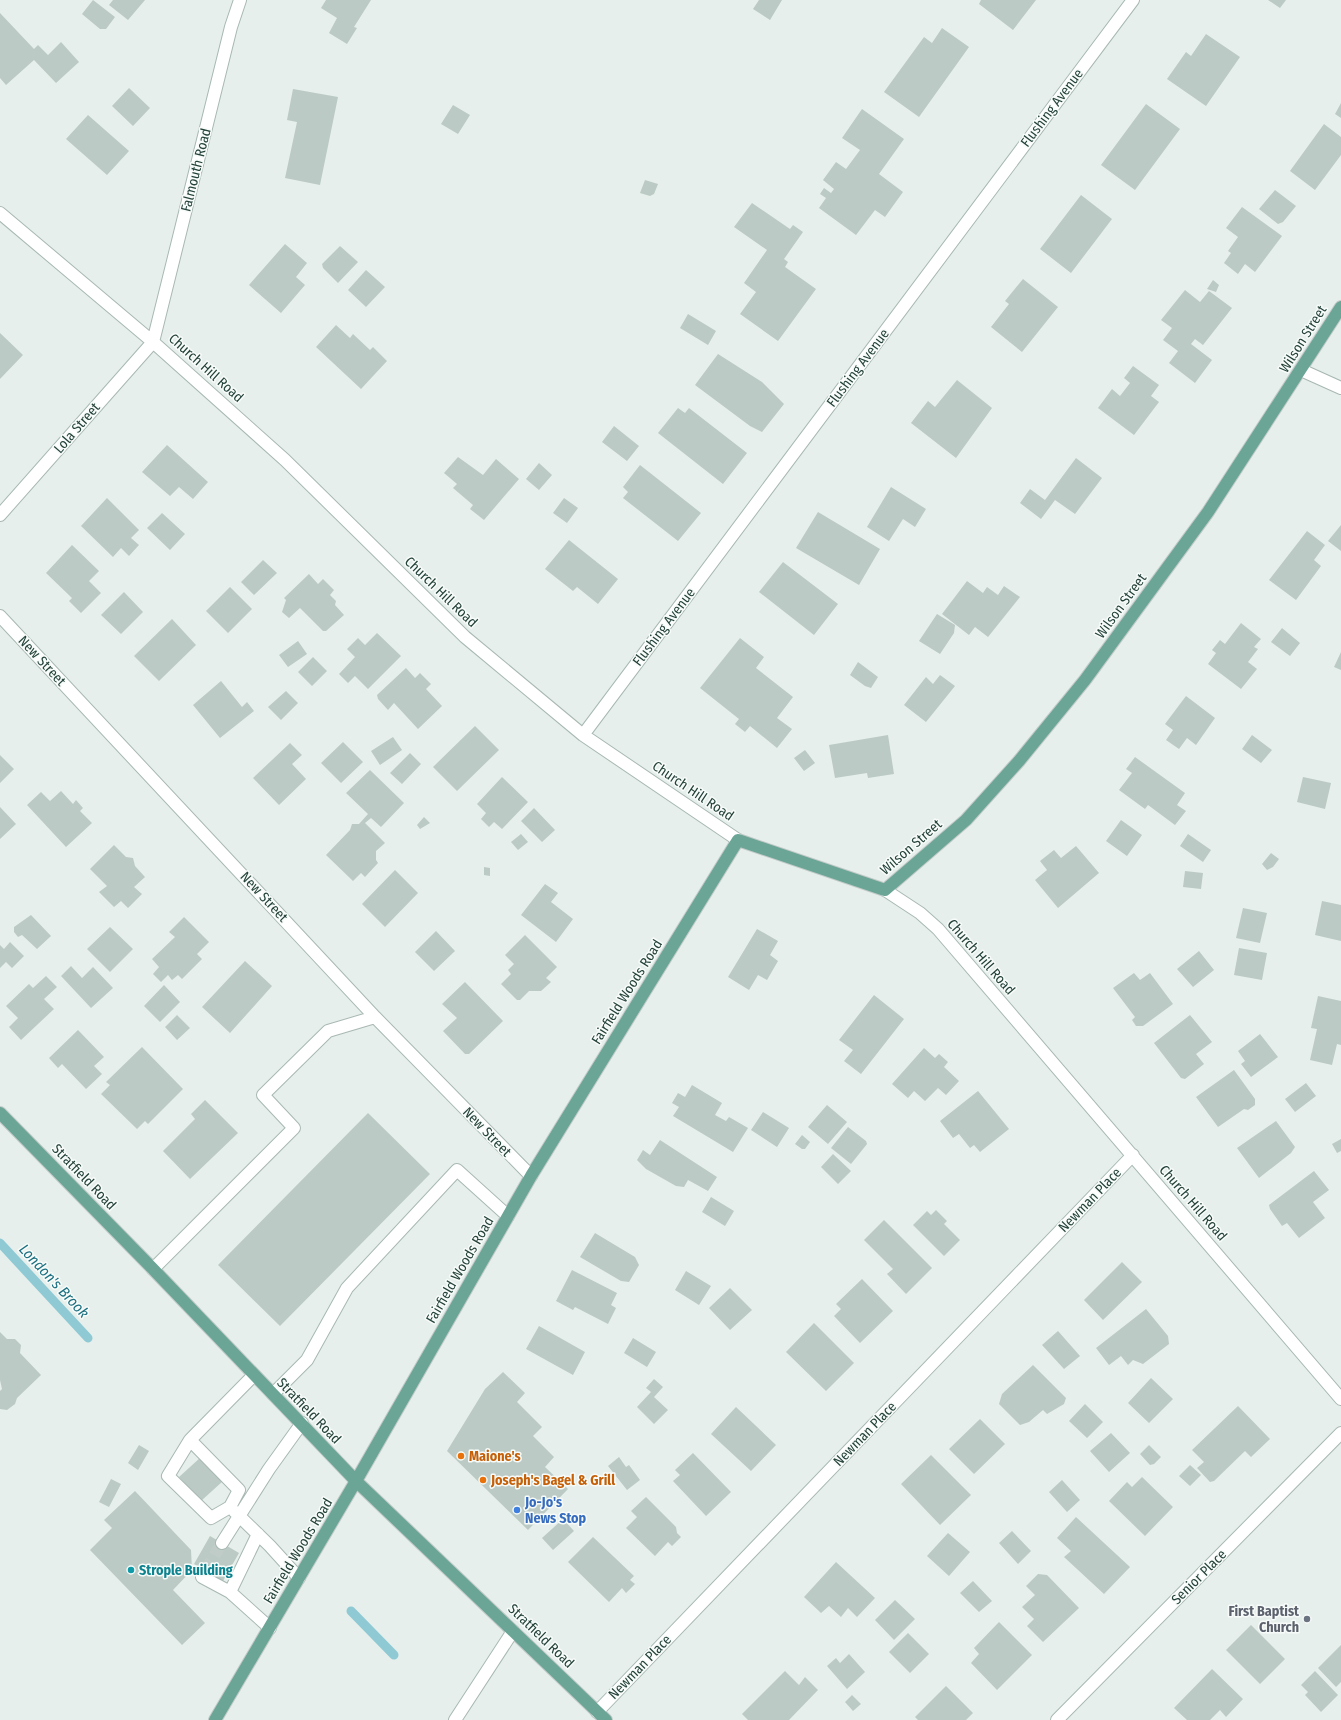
<svg xmlns="http://www.w3.org/2000/svg" width="1341" height="1720" font-family="'Fira Sans Condensed',sans-serif">
<rect width="100%" height="100%" fill="#e6efeb"/>
<g fill="none" stroke-linecap="round" stroke-linejoin="round">
<path stroke="#8ec9d4" stroke-width="9" d="M0 1243 88 1338
M351 1611 394 1655"/>
</g>
<path fill="#bbcac4" d="M93 0 115 17 106 29H100L82 14Z
M113 0H145L128 20 109 5Z
M326 0H371L354 27 357 28 347 44 329 33 337 18 321 8Z
M759 0H782L770 20 753 9Z
M981 0H1036L1013 30 979 4Z
M1268 0H1286L1280 8Z
M0 13 34 49 38 45 48 55 61 42 79 62 56 83 34 60 6 85 0 78Z
M942 28 969 47 919 117 884 92 924 37 932 43Z
M1206 34 1240 57 1206 106 1167 79 1186 52 1191 56Z
M129 88 150 108 133 126 112 106Z
M293 89 338 97 320 185 285 178 297 122 287 120Z
M1341 103V118L1335 114Z
M1146 104 1180 129 1135 190 1101 165Z
M453 105 470 115 458 134 441 124Z
M862 109 904 139 879 174 903 192 885 217 875 210 856 235 819 208 826 198 820 194 824 188 831 193 834 189 823 180 836 162 846 169 860 150 842 138Z
M88 115 129 151 107 175 66 139Z
M1324 124 1341 137V155L1315 190 1290 171Z
M645 180 658 184 654 194 650 196 640 193Z
M1275 190 1296 206 1283 222 1278 224 1259 209Z
M1081 195 1112 219 1071 273 1040 249Z
M752 203 790 229 793 225 803 232 784 259 788 262 785 267 816 289 778 341 740 314 756 292 744 283 767 250 734 227Z
M1242 207 1282 236 1255 272 1245 264 1238 274 1224 263 1231 253 1228 251 1238 237 1226 228Z
M285 244 307 263 296 277 305 285 281 313 249 285Z
M340 246 358 262 338 283 323 268 322 264Z
M366 270 385 287 366 307 348 290Z
M1023 279 1058 307 1022 352 991 327 1009 304 1005 301Z
M1213 280 1219 285 1216 292 1207 289Z
M1185 290 1200 302 1209 291 1232 308 1203 345 1195 339 1191 344 1212 360 1195 383 1169 363 1178 351 1163 340 1172 328 1161 320Z
M688 314 716 331 708 345 680 328Z
M336 325 350 338 353 334 370 350 373 347 387 361 361 389 316 347Z
M0 333 23 355 0 379Z
M718 354 762 382 784 404 762 432 750 426 695 385Z
M1133 366 1159 385 1151 396 1159 402 1134 435 1098 408 1112 389 1120 396 1130 383 1124 378Z
M957 380 992 408 956 458 911 423 928 401 935 407Z
M678 408 685 413 689 408 747 453 723 484 658 433Z
M614 426 639 446 627 461 602 442Z
M167 445 208 482 193 499 179 487 170 496 142 472Z
M458 457 483 475 496 459 519 479 484 520 470 509 473 505 453 488 457 484 444 473Z
M1076 458 1102 478 1075 514 1055 500 1041 519 1020 503 1030 489 1045 500Z
M539 463 552 475 539 490 526 479Z
M640 465 701 513 678 541 623 498 628 492 623 487Z
M891 487 926 509 915 527 903 519 889 541 867 527Z
M107 498 139 530 131 538 139 545 129 556 121 548 113 557 81 526Z
M564 498 578 508 567 523 553 513Z
M818 512 880 549 859 585 796 548Z
M162 513 185 534 170 550 147 528Z
M1341 525V551L1328 541Z
M1307 531 1325 545 1314 560 1321 566 1296 600 1269 580Z
M569 540 618 579 598 604 577 587 573 591 545 569Z
M72 545 99 571 89 581 101 593 81 613 69 601 72 598 46 573Z
M263 560 277 573 254 595 241 582Z
M783 562 838 604 814 635 759 592Z
M309 574 318 584 323 579 334 590 330 595 336 601 335 605 344 615 326 631H323L300 608 289 618 282 612 286 600 284 598Z
M967 581 983 593 987 587 998 595 1004 586 1020 597 988 637 975 627 969 635 942 614Z
M230 587 252 609 228 633 206 611Z
M124 592 143 612 121 634 101 615Z
M937 614 955 625 954 633 940 654 919 641Z
M172 619 196 645 159 681 134 656Z
M1241 623 1261 639 1254 647 1258 649 1248 662 1257 669 1241 689 1208 664 1216 653 1212 650 1220 640 1225 644Z
M1282 628 1300 643 1290 656 1271 642Z
M377 633 401 656 368 689 355 676 348 683 339 674 355 657 347 649 358 638 365 645Z
M740 638 764 657 756 668 793 697 777 718 792 729 777 748 750 726 745 732 735 724 739 719 700 688Z
M298 641 307 654 288 667 279 655Z
M1341 652V670L1334 667Z
M313 657 327 671 312 686 298 672Z
M858 662 878 677 871 688 865 686 850 675Z
M406 668 415 678 420 673 431 684 426 689 442 706 418 729 394 703 388 710 378 699 377 695Z
M940 675 955 686 926 722 904 705 926 677 933 684Z
M221 681 242 707 247 702 254 711 220 738 193 705Z
M286 691 298 703 281 720 268 707Z
M1186 696 1215 718 1196 745 1187 738 1179 749 1166 740 1173 730 1165 724Z
M475 726 499 750 457 791 433 767Z
M888 735 894 774 868 778 867 773 835 778 829 745Z
M1252 735 1272 750 1261 763 1242 749Z
M393 737 402 750 380 765 371 751Z
M343 742 363 762 341 783 321 763Z
M290 743 302 755 292 764 306 779 279 805 253 778Z
M805 750 815 763 804 771 794 758Z
M410 753 421 764 402 784 390 773Z
M0 755 14 769 0 783Z
M1135 757 1185 793 1177 805 1186 811 1175 825 1148 805 1145 809 1119 790 1132 773 1126 769Z
M370 770 404 803 381 827 371 818 365 823 385 843 376 851V860L378 863 365 877 361 873 353 881 326 855 350 830 352 824H359L368 814 346 793Z
M502 777 528 802 502 829 494 822 489 827 481 819 486 813 477 804Z
M1303 777 1331 783 1325 809 1297 802Z
M61 791 73 804 76 800 83 808 80 811 92 823 66 847 27 805 41 792 50 801Z
M0 807 16 824 0 839Z
M534 808 555 830 542 842 521 821Z
M424 817 430 823 420 829 417 825Z
M1121 820 1142 835 1127 856 1106 841Z
M521 834 528 842 518 850 511 842Z
M1188 834 1211 850 1203 862 1180 846Z
M114 845 126 857 133 858 135 866 145 877 134 887 142 894 128 908 121 901 114 907 99 892 107 886 90 869Z
M1076 846 1099 873 1058 908 1035 880 1047 870 1040 861 1054 850 1061 858Z
M1271 853 1279 859 1273 867 1267 870 1262 864Z
M484 867 490 868V876L484 875Z
M395 870 418 893 385 927 362 904Z
M1185 871 1203 873 1201 889 1183 887Z
M545 884 558 893 551 902 573 919 556 942 521 915Z
M1322 901 1341 905V941L1315 935Z
M1243 908 1267 913 1260 943 1236 938Z
M31 915 51 936 37 949 22 935 18 937 14 932V927Z
M184 917 209 942 197 954 202 959 182 979 178 975 172 980 168 975 161 982 153 974 159 967 152 959 175 937 169 932Z
M110 927 133 949 110 972 87 949Z
M757 929 778 941 770 955 778 961 767 980 758 975 749 990 728 977Z
M436 931 455 951 434 971 415 952Z
M525 935 557 967 546 978 551 982 541 991H529L520 1000H517L501 984 511 974 508 970 514 964 505 955Z
M10 942 24 956 12 968 6 962 0 968V945L4 949Z
M1239 948 1267 953 1262 980 1234 975Z
M1199 951 1214 970 1193 987 1177 969Z
M245 961 272 986 230 1033 202 1007Z
M71 966 82 978 93 967 113 988 91 1008 61 976Z
M1134 973 1140 980 1150 973 1173 1004 1143 1026H1136L1132 1020 1135 1017 1113 988Z
M46 976 57 987 44 999 54 1009 21 1040 9 1027 18 1018 6 1006 29 984 33 988Z
M465 982 503 1021 469 1054H465L443 1031 457 1018 442 1004Z
M164 985 180 1002 160 1022 144 1006Z
M874 995 904 1019 861 1074 844 1061 853 1050 839 1040Z
M1318 996 1341 1001V1045L1337 1044 1332 1065 1310 1060 1317 1029 1311 1028Z
M177 1015 190 1028 177 1040 165 1027Z
M1190 1015 1212 1042 1196 1054 1204 1064 1185 1079 1181 1078 1154 1043Z
M78 1030 104 1057 94 1066 102 1074 86 1089 62 1064 58 1068 49 1058Z
M1260 1034 1278 1057 1251 1077 1241 1064 1245 1061 1238 1051Z
M142 1047 183 1089 148 1124 145 1121 137 1129 101 1094 110 1085 106 1082Z
M924 1048 935 1058 939 1054 948 1062 944 1067 959 1081 946 1095 938 1088 925 1101 914 1091 908 1098 892 1084Z
M1234 1070 1255 1099V1105L1248 1110 1244 1109 1218 1127 1196 1097Z
M1306 1083 1316 1096 1295 1112 1285 1099Z
M692 1085 722 1103 715 1115 726 1121 729 1117 748 1128 733 1152 673 1116 679 1107 672 1103 678 1093 685 1097Z
M978 1091 1009 1129 980 1152 974 1145 970 1148 959 1134 953 1138 940 1121Z
M205 1100 238 1133 190 1179 163 1151 195 1119 191 1114Z
M827 1105 847 1122 828 1144 808 1127Z
M763 1112 789 1128 777 1147 751 1130Z
M368 1113 430 1174 280 1326 218 1265Z
M1276 1121 1295 1147 1291 1153 1259 1178 1237 1148Z
M848 1127 866 1141 867 1144 851 1164 831 1148Z
M802 1135 810 1142 805 1149H802L795 1144Z
M1341 1139V1151L1337 1153 1332 1144Z
M660 1140 717 1177 708 1191 688 1180 684 1187 676 1186 646 1169 637 1160 643 1150 650 1155Z
M833 1154 851 1171 838 1184 821 1167Z
M1314 1171 1329 1190 1313 1202 1325 1218 1299 1238 1287 1223 1282 1226 1270 1209 1269 1205Z
M711 1197 734 1211 725 1226 702 1212Z
M936 1210 947 1221 944 1224 960 1240 944 1256 913 1225 927 1211 931 1215Z
M884 1220 932 1268 906 1294 887 1274 893 1269 864 1240Z
M595 1233 635 1257 639 1265 629 1282 621 1281 580 1257Z
M1122 1262 1142 1282 1103 1320 1084 1300Z
M572 1270 617 1293 611 1305 616 1308 608 1324 575 1307 573 1310 556 1301Z
M686 1271 711 1286 699 1305 675 1290Z
M862 1279 893 1311 860 1343 834 1316 841 1309 836 1304Z
M730 1288 752 1310 730 1330 709 1308Z
M1146 1309 1168 1336 1169 1344 1143 1364 1133 1360 1128 1365 1121 1356 1109 1365 1096 1348Z
M814 1323 854 1363 826 1391 786 1352Z
M539 1326 585 1352 573 1375 526 1349Z
M1058 1331 1080 1356 1064 1369 1042 1345Z
M0 1332 7 1339H15L21 1345 20 1353 41 1375 17 1398 15 1404 7 1410 0 1409V1391L2 1389 0 1380Z
M633 1338 656 1352 647 1367 624 1353Z
M1033 1365 1066 1398 1064 1404 1047 1414 1043 1410 1029 1422 1020 1425 999 1404 1002 1394Z
M503 1372 525 1393 517 1402 542 1427 533 1436 554 1457 545 1467 568 1489 528 1530 447 1451 485 1389Z
M1151 1378 1173 1399 1149 1423 1128 1403Z
M654 1379 663 1387 654 1397 668 1410 654 1424 637 1407 651 1392 646 1388Z
M1085 1404 1103 1422 1087 1438 1069 1421Z
M1238 1406 1270 1439 1251 1457 1245 1451 1214 1481 1210 1482 1197 1468 1204 1462 1192 1450Z
M736 1407 776 1445 751 1471 711 1434Z
M980 1419 1005 1444 974 1474 949 1449Z
M1111 1433 1130 1453 1109 1472 1090 1451Z
M139 1445 149 1451 138 1470 128 1463Z
M1149 1445 1161 1457 1154 1464 1150 1465 1140 1454Z
M693 1453 731 1492 706 1516 673 1481 680 1475 675 1470Z
M931 1455 971 1495 940 1525 901 1484Z
M201 1457 223 1481 201 1501 179 1477Z
M619 1457 626 1467 629 1465 640 1480 627 1490 608 1466Z
M1190 1465 1201 1475 1190 1486 1179 1476Z
M1142 1477 1173 1507 1145 1536 1109 1501 1127 1482 1132 1487Z
M111 1479 121 1484 109 1507 99 1502Z
M1062 1480 1080 1500 1067 1512 1049 1492Z
M135 1491 191 1550 192 1570 173 1590 205 1623 182 1645 90 1550 112 1528 104 1520Z
M646 1497 676 1527 677 1533 681 1537 672 1546 668 1542 655 1556 626 1528 637 1517 631 1511Z
M1076 1517 1130 1567 1104 1594 1064 1557 1071 1551 1057 1538Z
M563 1519 574 1531 553 1550 542 1538Z
M1012 1531 1031 1551 1018 1564 999 1543Z
M948 1533 970 1552 949 1576 927 1556Z
M210 1536 239 1553 223 1581 194 1564Z
M593 1537 634 1576 630 1580 635 1584 626 1593 622 1588 609 1602 568 1562Z
M836 1562 875 1598 857 1617 848 1608 841 1617 829 1606 821 1613 804 1597Z
M1038 1574 1047 1575 1079 1608 1043 1642 1027 1626 1034 1619 1022 1607 1035 1595 1026 1586Z
M973 1581 992 1601 979 1612 960 1593Z
M895 1600 915 1619 894 1640 875 1620Z
M999 1622 1032 1655 997 1690 971 1663 979 1654 974 1648Z
M1251 1625 1285 1659 1260 1684 1226 1650Z
M908 1633 929 1654 910 1673 889 1652Z
M1341 1645V1682L1336 1687 1318 1668Z
M849 1654 865 1672 847 1689 827 1666 836 1658 840 1663Z
M1212 1669 1243 1699 1226 1717 1220 1710 1210 1720H1187L1174 1708Z
M785 1671 799 1685 805 1677 818 1690 789 1720H748L742 1714Z
M1315 1671 1338 1695 1321 1712 1305 1695 1308 1692 1301 1685Z
M946 1686 973 1713 966 1720H918L915 1717Z
M852 1695 861 1704 853 1711 845 1702Z"/>
<g fill="none" stroke-linecap="round" stroke-linejoin="round">
<path stroke="#bfccc8" stroke-width="12" stroke-dasharray="12 6" stroke-linecap="butt" d="M205 1571 222 1543"/>
<defs>
<path id="minor" d="M0 213 153 342 285 460 465 637 583 735 738 840
M1301 370 1341 388
M0 515 153 342 231 27 240 0
M0 616 375 1017 531 1176
M583 735 1133 0
M885 890 920 913 938 929 1341 1399
M153 1269 294 1128 263 1095 328 1031 375 1017
M273 1394 307 1360 347 1288 457 1170 508 1216
M190 1440 168 1476 211 1518 230 1507 239 1490 190 1440 254 1375
M234 1511 270 1546 299 1578
M222 1543 269 1469 302 1423
M205 1571 202 1577 230 1592 258 1534
M230 1592 270 1628
M597 1712 1133 1155
M455 1720 513 1631
M1057 1720 1341 1433"/>
<path id="major" d="M0 1113 153 1269 356 1481 606 1720
M215 1720 356 1481 531 1176 738 840 885 890 966 820 1019 761 1085 680 1208 512 1341 307"/>
</defs>
<use href="#minor" stroke="#a8b8b2" stroke-width="14"/>
<use href="#major" stroke="#c2cac8" stroke-width="14"/>
<use href="#minor" stroke="#fff" stroke-width="12"/>
<use href="#major" stroke="#6aa596" stroke-width="12"/>
</g>
<g fill="#e8710a" stroke="#f7fbf9" stroke-width="1.5">
<circle cx="461" cy="1456" r="4"/>
<circle cx="483" cy="1480" r="4"/>
</g>
<circle fill="#3f7fe0" stroke="#f7fbf9" stroke-width="1.5" cx="517" cy="1510" r="4"/>
<circle fill="#0f9aa8" stroke="#f7fbf9" stroke-width="1.5" cx="131" cy="1570" r="4"/>
<circle fill="#6b7280" stroke="#f7fbf9" stroke-width="1.5" cx="1307" cy="1619" r="4"/>
<g text-anchor="middle" dominant-baseline="central" stroke-width="3" stroke-linejoin="round" paint-order="stroke">
<g font-size="14" fill="#24423a" stroke="#f7fbf9">
<text transform="translate(1052 108) rotate(-53)">Flushing Avenue</text>
<text transform="translate(196 170) rotate(-76)">Falmouth Road</text>
<text transform="translate(1303 339) rotate(-58)">Wilson Street</text>
<text transform="translate(206 368) rotate(42)">Church Hill Road</text>
<text transform="translate(858 368) rotate(-53)">Flushing Avenue</text>
<text transform="translate(77 428) rotate(-49)">Lola Street</text>
<text transform="translate(441 592) rotate(44)">Church Hill Road</text>
<text transform="translate(1121 606) rotate(-54)">Wilson Street</text>
<text transform="translate(664 627) rotate(-53)">Flushing Avenue</text>
<text transform="translate(42 661) rotate(47)">New Street</text>
<text transform="translate(693 791) rotate(34)">Church Hill Road</text>
<text transform="translate(911 847) rotate(-41)">Wilson Street</text>
<text transform="translate(264 897) rotate(47)">New Street</text>
<text transform="translate(981 957) rotate(49)">Church Hill Road</text>
<text transform="translate(627 992) rotate(-58)">Fairfield Woods Road</text>
<text transform="translate(487 1132) rotate(46)">New Street</text>
<text transform="translate(84 1177) rotate(46)">Stratfield Road</text>
<text transform="translate(1090 1200) rotate(-46)">Newman Place</text>
<text transform="translate(1193 1203) rotate(49)">Church Hill Road</text>
<text transform="translate(460 1270) rotate(-60)">Fairfield Woods Road</text>
<text transform="translate(309 1411) rotate(46)">Stratfield Road</text>
<text transform="translate(865 1434) rotate(-46)">Newman Place</text>
<text transform="translate(298 1551) rotate(-59)">Fairfield Woods Road</text>
<text transform="translate(1199 1577) rotate(-45)">Senior Place</text>
<text transform="translate(541 1636) rotate(44)">Stratfield Road</text>
<text transform="translate(640 1667) rotate(-46)">Newman Place</text>
</g>
<g font-size="14" font-weight="bold" fill="#c56008" stroke="#f7fbf9" text-anchor="start">
<text x="469" y="1456">Maione's</text>
<text x="491" y="1480">Joseph's Bagel &amp; Grill</text>
</g>
<g font-size="14" font-weight="bold" fill="#366cbe" stroke="#f7fbf9" text-anchor="start">
<text x="525" y="1502">Jo-Jo's<tspan x="525" dy="16">News Stop</tspan></text>
</g>
<g font-size="14" font-weight="bold" fill="#0d838f" stroke="#f7fbf9" text-anchor="start">
<text x="139" y="1570">Strople Building</text>
</g>
<g font-size="14" font-weight="bold" fill="#5b616d" stroke="#f7fbf9" text-anchor="end">
<text x="1299" y="1611">First Baptist<tspan x="1299" dy="16">Church</tspan></text>
</g>
<g font-size="15" font-style="italic" fill="#1c6f80" stroke="#f7fbf9">
<text transform="translate(54 1281) rotate(47)">London's Brook</text>
</g>
</g>
</svg>
